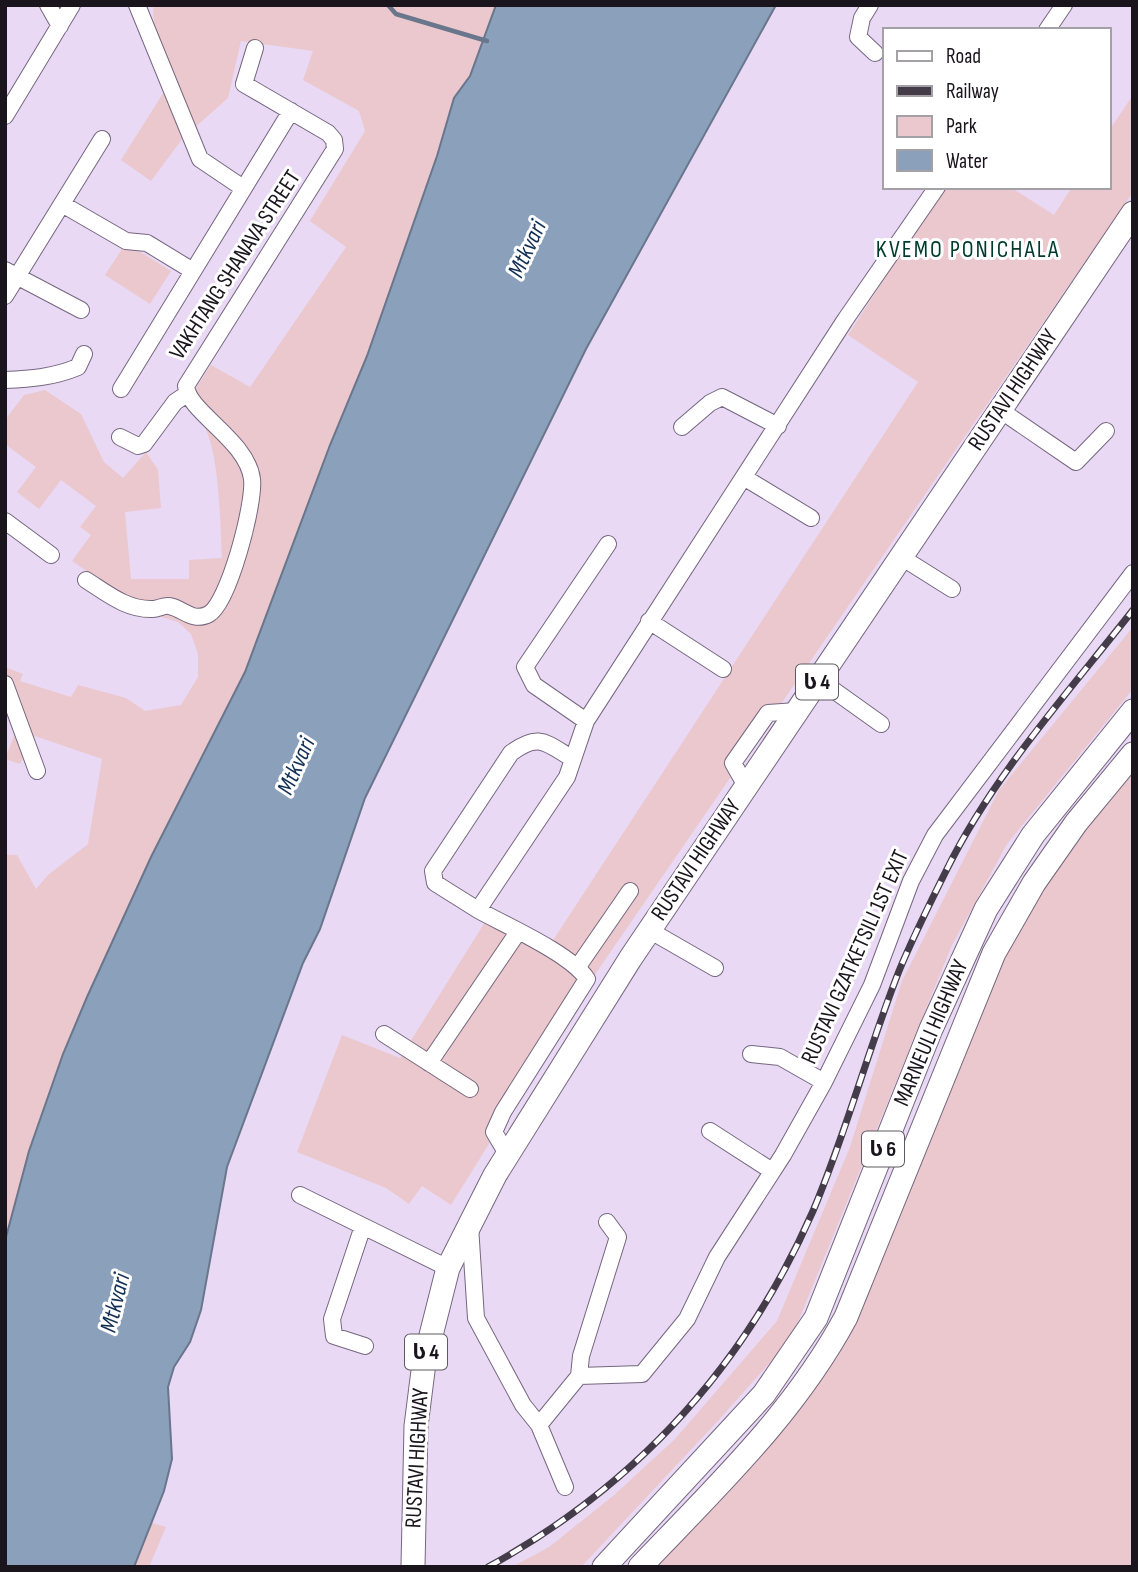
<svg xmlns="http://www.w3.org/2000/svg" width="1138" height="1572" font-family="'Sofia Sans Condensed','Noto Sans Georgian',sans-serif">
<rect width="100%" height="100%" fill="#e9d9f5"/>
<path fill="#ebc8cd" d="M153 5H496L470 77 454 98 437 156 367 356 330 445 245 672 151 857 63 1054 29 1151 5 1241V855H17L36 889 48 875 88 844 102 759 35 736 20 764 5 759 21 718 5 711V667L23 674 20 681 71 697 78 685 126 698 145 711 181 705 198 677V654L191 634 178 622 148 613 72 561 91 535 80 527 96 506 61 480 39 509 17 492 36 467 5 444V420L24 395 45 390 81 414 104 462 123 478 146 452 158 470 161 508 125 512 131 579H189V560L222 558C220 525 220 446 201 421 197 415 189 411 184 406L211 365 250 387 346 247 310 221 365 131 359 111 303 80 313 51 241 41 228 98 192 130 154 29Z
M165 90 183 138 151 181 121 160Z
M1133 95V192L585 989 451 1205 422 1186 409 1204 386 1188 297 1152 342 1035 400 1058 490 914 546 951 918 382 848 335 944 187H1010L1054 215 1072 187H1108V132Z
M122 249H136L171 271 150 304 105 275Z
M1133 627V689L1007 844 952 945 791 1339 716 1423 581 1567H512L549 1547 613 1496 675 1439 777 1321 850 1147 902 981 999 790Z
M1133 771V1567H656L837 1358 1012 932 1098 810Z
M149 1522 166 1527 149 1567H134Z"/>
<path fill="#8ba0bb" stroke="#69768c" stroke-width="2" d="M496 5H776L586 349 365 798 320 929 303 963 227 1167 201 1310 190 1342 174 1367 168 1387 172 1459 164 1491 134 1567H5V1241L29 1151 63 1054 87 997 151 857 245 672 330 445 367 356 437 156 454 98 470 76Z"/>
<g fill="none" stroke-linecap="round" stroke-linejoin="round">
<path stroke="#69768c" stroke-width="4.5" d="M388 5 396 14 487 41"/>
<defs>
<path id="minor" d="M48 5 60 26
M137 5 200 159 243 188
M870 5 862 18 858 37 875 53
M1047 30 1064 5
M5 116 72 5
M62 204 126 241 147 243 193 271
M5 270 81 310
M5 296 102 139
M5 380C31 379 54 377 78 367L84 354
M121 389 291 111
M1000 410 1076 462 1106 431
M682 427 710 403 722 397 778 426
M120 437 138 446 144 444 175 402 187 394
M745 478 811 518
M5 521 51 555
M901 557 952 589
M86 580C108 594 127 610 153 609 158 609 164 605 169 606 183 608 192 623 209 614 229 602 255 503 252 479 247 440 188 412 186 386L335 149 334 140 328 133 244 84 255 48
M649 621 723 669
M818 679 881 724
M5 684 37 771
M586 721 534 685 525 667 608 544
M746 786 733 763 768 713 797 711
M478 910 435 883 433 871 511 753C539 732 546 743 573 759
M649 930 715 968
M577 968 630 891
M384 1034 470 1089
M751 1054 780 1057 824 1082
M429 1063 518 932
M710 1131 772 1171
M507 1154 494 1132 503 1112 587 979C571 954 505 925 478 910L567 777 586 721 845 320 937 187
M300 1195 448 1268
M363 1226 332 1319 334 1336 365 1346
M470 1226 476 1318 523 1405 539 1425 565 1487
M579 1376 581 1356 618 1237 607 1222
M539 1425 579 1376 642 1374 687 1319 717 1257 783 1155 824 1082 872 985 911 881 935 835 1133 573"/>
<path id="highway" d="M413 1567 416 1426 424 1363 448 1268 495 1175 630 959 1133 213
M604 1567 764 1394 816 1318 931 1029 986 909 1033 835 1133 711
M640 1567C715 1488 794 1414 846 1317L994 953 1034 883 1076 823 1133 754"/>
</defs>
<use href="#minor" stroke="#75677f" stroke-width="18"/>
<use href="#highway" stroke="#75677f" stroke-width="25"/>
<use href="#minor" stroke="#fff" stroke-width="16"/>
<use href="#highway" stroke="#fff" stroke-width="23"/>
<defs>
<path id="rail" d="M488 1567C637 1485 745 1366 813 1211 846 1133 868 1050 899 971 913 937 930 903 947 869 994 774 1068 693 1133 610"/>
</defs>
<use href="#rail" stroke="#443c49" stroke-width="7"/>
<use href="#rail" stroke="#fff" stroke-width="4.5" stroke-dasharray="13" stroke-linecap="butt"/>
</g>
<g text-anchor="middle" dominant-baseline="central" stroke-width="6" stroke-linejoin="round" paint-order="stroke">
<g fill="#fff" stroke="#5f5a61" stroke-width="2">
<rect x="796" y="664.5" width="42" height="35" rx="5"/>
<rect x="862" y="1131.5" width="42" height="35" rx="5"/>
<rect x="405" y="1334.5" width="42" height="35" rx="5"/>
</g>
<g font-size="21" font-weight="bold" fill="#1a141d">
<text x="817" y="682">ს 4</text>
<text x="883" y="1149">ს 6</text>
<text x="426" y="1352">ს 4</text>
</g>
<g font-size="23" fill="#1a141d" stroke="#fff">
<text transform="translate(235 265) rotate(-57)">VAKHTANG SHANAVA STREET</text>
<text transform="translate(1013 390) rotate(-56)">RUSTAVI HIGHWAY</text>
<text transform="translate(696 860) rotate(-56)">RUSTAVI HIGHWAY</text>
<text transform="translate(855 957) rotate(-66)">RUSTAVI GZATKETSILI 1ST EXIT</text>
<text transform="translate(931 1033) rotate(-67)">MARNEULI HIGHWAY</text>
<text transform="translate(417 1458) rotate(-87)">RUSTAVI HIGHWAY</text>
</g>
<g font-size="24" font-style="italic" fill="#112e54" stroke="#fff">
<text transform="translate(527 249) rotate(-65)">Mtkvari</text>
<text transform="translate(296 766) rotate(-66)">Mtkvari</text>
<text transform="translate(115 1303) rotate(-76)">Mtkvari</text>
</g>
<g font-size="24" letter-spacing="2" fill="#003a2c" stroke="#fff">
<text x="968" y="249">KVEMO PONICHALA</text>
</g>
</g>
<rect width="1138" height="1572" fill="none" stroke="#1a141d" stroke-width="14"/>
<rect x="883" y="28" width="228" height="161" fill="#ffffff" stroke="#a3a1a5" stroke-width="2"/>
<rect x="897" y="51" width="35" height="10" fill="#ffffff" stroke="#a3a1a5" stroke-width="2"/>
<text x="946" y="63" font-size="21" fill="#1a141d">Road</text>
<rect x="897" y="86" width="35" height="10" fill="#443c49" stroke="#a3a1a5" stroke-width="2"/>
<text x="946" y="98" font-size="21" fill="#1a141d">Railway</text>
<rect x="897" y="116" width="35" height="21" fill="#ebc8cd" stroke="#a3a1a5" stroke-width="2"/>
<text x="946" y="133" font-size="21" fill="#1a141d">Park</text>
<rect x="897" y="150" width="35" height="21" fill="#8ba0bb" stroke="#a3a1a5" stroke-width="2"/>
<text x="946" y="168" font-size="21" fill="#1a141d">Water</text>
</svg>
